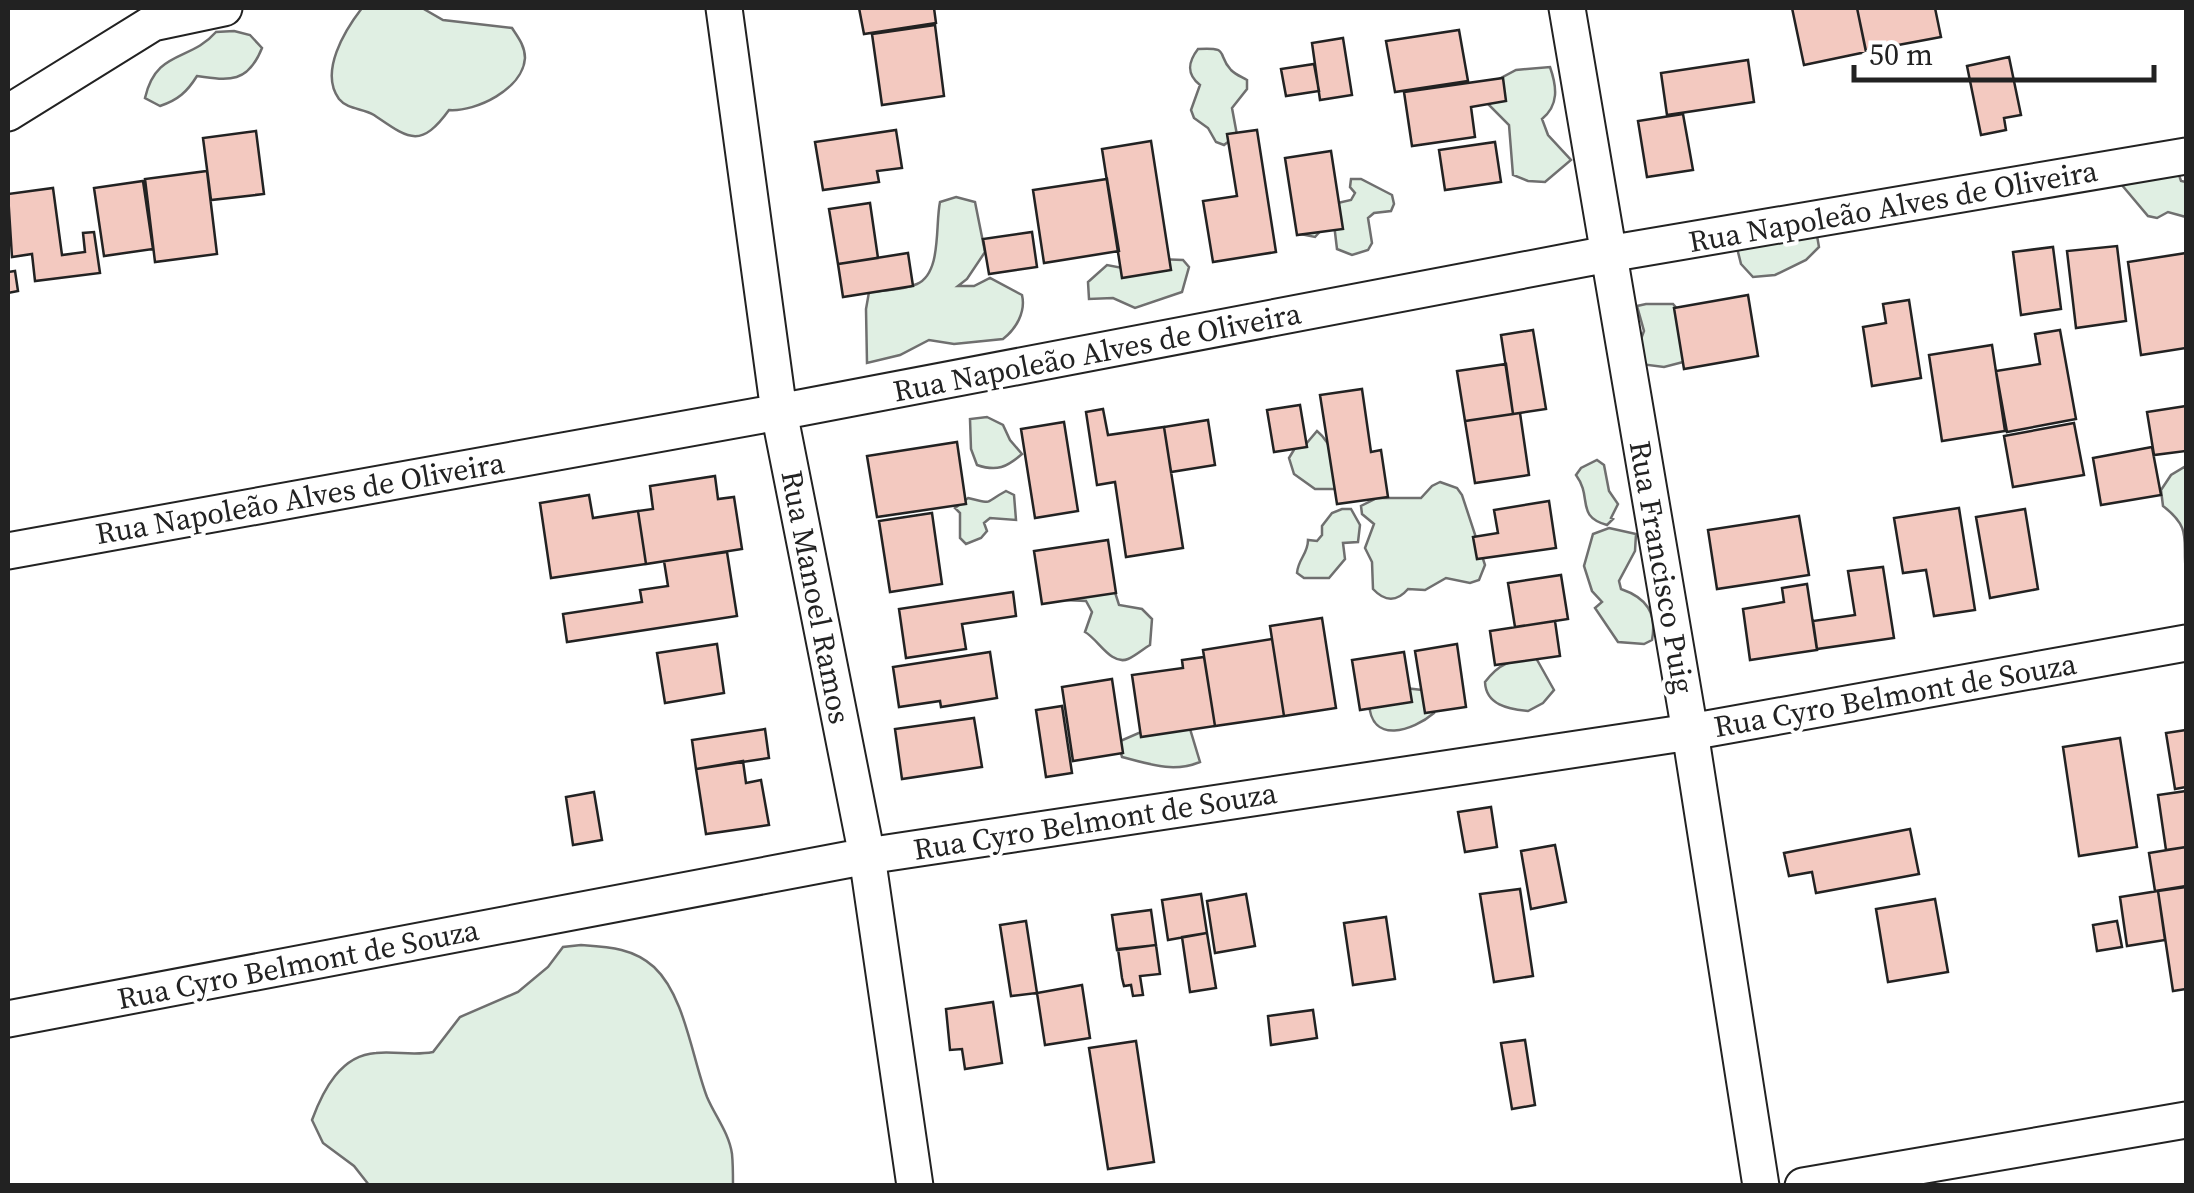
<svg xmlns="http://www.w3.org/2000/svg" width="2194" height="1193" font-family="'Source Serif 4',serif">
<rect width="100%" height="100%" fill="#fff"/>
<path fill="#e0efe3" stroke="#6f6f6f" stroke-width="2.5" d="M362 8H422L443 20 512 28C518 37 525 46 525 58 523 89 476 112 449 110 420 150 408 138 374 115 363 108 348 110 339 99 319 72 345 30 362 8Z
M234 31 250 35 262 48C248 83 230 81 197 76 187 92 178 100 160 106L145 98C156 49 190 62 216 32Z
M1198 49C1231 47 1216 54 1231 70 1236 75 1242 77 1247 80V89L1232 108 1237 135 1224 145 1216 142 1208 128 1194 118 1191 110 1200 85C1186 74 1188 62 1198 49Z
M1550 67C1557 87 1559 105 1542 119L1548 135 1571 160 1545 182 1528 181 1513 175 1509 125 1486 102V86L1516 70Z
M2177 169 2181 181 2186 182V217L2168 212 2157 218 2148 216 2121 184Z
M1351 179H1361L1392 195 1394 204 1391 211 1374 213 1368 218 1372 243 1368 250 1352 255 1337 249 1334 224 1326 225 1315 237 1300 234 1325 206 1351 200 1355 193 1350 187Z
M956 197 975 202 985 252 967 279 958 286H974L990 278 1022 295C1026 312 1016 329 1003 339L954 344 929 340 900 355 867 363 866 309 869 292C884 290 903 290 917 284 942 273 935 225 940 202Z
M1816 230 1819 247 1806 260 1775 275 1753 277 1741 264 1737 248Z
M1157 259 1183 260 1189 267 1182 292 1135 308 1113 298 1089 299 1088 282 1107 265 1133 270Z
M1646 304H1673L1685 318 1687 361 1664 367 1640 364 1638 347 1644 331 1637 306Z
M987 417 1003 425 1010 440 1022 454C1007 467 997 472 977 465L971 449 970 419Z
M1317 431C1333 444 1339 469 1340 489H1315L1294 474 1289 458 1298 443 1306 444Z
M1597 460 1604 465 1609 491 1618 504 1611 518 1613 519 1607 525C1575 516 1593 498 1576 475L1581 468Z
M2186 466V573C2182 540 2193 529 2163 506L2161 490 2171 475Z
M1440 482 1457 488 1462 495 1485 565 1479 580 1470 583 1446 578 1425 590 1408 589C1397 602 1385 602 1373 589L1372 562 1365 548 1374 524 1362 514 1361 506 1377 498H1421L1432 486Z
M1006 491 1014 495 1016 520 990 518 984 523 987 531 981 538 966 544 960 538V513L955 508 968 498C995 504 982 504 1006 491Z
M1342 509H1351L1360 525 1358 542 1343 543 1345 559 1329 578H1304L1297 573C1298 559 1308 554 1308 540L1317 541 1322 535V526L1332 513Z
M1609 528 1636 534 1635 551 1619 581 1621 589C1647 598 1657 613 1652 640L1644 644 1618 642 1595 608 1602 602 1592 591 1584 566 1593 534Z
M1113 586 1119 605 1142 609 1152 619 1150 645C1143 649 1135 656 1128 659 1111 666 1098 639 1085 632L1092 612 1086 601 1064 600Z
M1536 658 1554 690 1543 703 1528 711C1508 709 1486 705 1485 682 1501 661 1511 661 1536 658Z
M1396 687 1422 690 1434 713C1413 731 1371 745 1369 703Z
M1157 725 1190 729 1200 762C1173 773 1149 764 1122 757L1118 742Z
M581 945C609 947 633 948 654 967 685 996 692 1058 707 1097 715 1116 729 1133 732 1154 733 1164 733 1175 733 1185H369L354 1166 323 1143 312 1120C323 1090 341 1055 376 1053 396 1051 413 1056 433 1052L460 1017 518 992 548 967 563 947Z"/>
<path fill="#f3c9c0" stroke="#222" stroke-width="2.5" d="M859 8H934L936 23 864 34Z
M1792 8H1857L1866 52 1804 65Z
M1857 8H1935L1941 37 1866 51Z
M935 25 944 96 882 105 872 34Z
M1459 30 1468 81 1395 92 1386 41Z
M1343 38 1352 95 1320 100 1312 43Z
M2009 57 2021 115 2004 118 2006 130 1981 135 1967 66Z
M1748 60 1754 102 1667 115 1661 73Z
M1314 64 1319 91 1286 96 1281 69Z
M1503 78 1506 101 1471 107 1475 137 1412 146 1404 92Z
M1683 114 1693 170 1647 177 1638 121Z
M896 130 902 168 877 171 879 182 823 190 815 142Z
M1257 130 1276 252 1213 262 1203 201 1237 196 1227 134Z
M256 131 264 194 211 200 203 138Z
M1151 141 1171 270 1122 278 1102 149Z
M1495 142 1501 182 1445 190 1439 150Z
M1331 151 1343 229 1297 235 1285 158Z
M207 171 217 254 155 262 145 179Z
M1107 179 1119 251 1044 263 1033 190Z
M143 181 153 249 104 256 94 188Z
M53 188 62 255 85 252 83 233 94 232 100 273 35 281 32 254 12 257 8 194Z
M870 203 878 258 838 264 829 209Z
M1032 232 1037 267 989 274 983 239Z
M2117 246 2126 321 2076 328 2067 251Z
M2053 247 2061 309 2021 315 2013 252Z
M908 253 913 286 843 297 838 264Z
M2186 253V348L2141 355 2128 262Z
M15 271 18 291 8 293V272Z
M1748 295 1758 356 1684 369 1674 308Z
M1909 300 1921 378 1872 386 1863 327 1886 323 1883 304Z
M1533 330 1546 409 1513 414 1501 335Z
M2060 330 2076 419 2007 432 1996 371 2040 364 2035 334Z
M1992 345 2005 431 1942 441 1929 355Z
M1506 364 1513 414 1465 421 1457 371Z
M1362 389 1371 452 1381 450 1388 497 1337 504 1320 395Z
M1300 405 1307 447 1274 452 1267 410Z
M2186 406V451L2154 455 2147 412Z
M1103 409 1108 435 1164 427 1183 548 1126 557 1115 482 1097 485 1086 412Z
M1520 413 1529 475 1475 483 1465 421Z
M1208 420 1215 465 1171 472 1164 427Z
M1064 422 1078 511 1035 518 1021 429Z
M2074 423 2084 475 2013 487 2004 436Z
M957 442 966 504 877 517 867 456Z
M2152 447 2161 495 2101 505 2093 458Z
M715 476 718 499 734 497 742 549 646 564 638 511 653 509 650 486Z
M589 495 593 518 638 511 646 564 551 578 540 503Z
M1549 501 1556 548 1477 559 1473 537 1498 533 1494 510Z
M1959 508 1975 610 1934 616 1926 570 1903 573 1894 518Z
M2025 509 2038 589 1990 598 1976 517Z
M932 513 942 584 890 592 879 521Z
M1799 516 1809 575 1717 589 1708 530Z
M1108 540 1116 593 1042 604 1034 551Z
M727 552 737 616 567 642 563 614 642 602 640 590 668 586 664 561Z
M1883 567 1894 638 1817 649 1813 621 1855 615 1848 571Z
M1561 575 1568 619 1515 627 1508 583Z
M1807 584 1817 650 1750 660 1743 609 1784 602 1782 588Z
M1013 592 1016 616 962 624 966 649 906 658 899 609Z
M1322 618 1336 708 1284 716 1270 626Z
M1555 621 1560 656 1495 665 1490 631Z
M1272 639 1284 716 1215 726 1203 650Z
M717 644 724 693 665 703 657 653Z
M1457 644 1466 707 1425 713 1415 651Z
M990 652 997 698 941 707 940 701 899 707 893 667Z
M1404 652 1412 702 1360 710 1352 660Z
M1204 657 1215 726 1141 737 1132 675 1183 668 1182 660Z
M1112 679 1123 753 1073 761 1062 687Z
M1062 706 1072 773 1046 777 1036 710Z
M974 718 982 767 902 779 895 729Z
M765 729 769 758 696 769 692 740Z
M2186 730V787L2175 789 2166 733Z
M2120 738 2137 847 2079 856 2063 747Z
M743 761 746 783 761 780 769 825 706 834 696 769Z
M2186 791V847L2166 850 2158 795Z
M594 792 602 840 573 845 566 797Z
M1491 807 1497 847 1465 852 1458 812Z
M1910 829 1919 874 1816 893 1812 872 1789 876 1784 853Z
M1555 845 1566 902 1531 909 1521 851Z
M2186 847V886L2155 891 2149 853Z
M2186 887V989L2173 991 2158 891Z
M1520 889 1533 976 1494 982 1480 894Z
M2158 891 2165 940 2127 946 2120 897Z
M1201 894 1207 933 1168 940 1162 900Z
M1246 894 1255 946 1215 953 1207 901Z
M1935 899 1948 972 1888 982 1876 909Z
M1151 910 1156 945 1117 950 1112 915Z
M1386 917 1395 979 1353 985 1344 923Z
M1026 921 1037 993 1011 996 1000 925Z
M2117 921 2122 947 2097 951 2093 925Z
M1207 933 1216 988 1190 992 1182 937Z
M1156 945 1160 974 1140 976 1143 995 1133 996 1131 985 1124 986 1122 978 1118 949Z
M1082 985 1090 1038 1045 1045 1037 993Z
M993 1002 1002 1063 965 1069 962 1049 950 1050 946 1009Z
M1313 1010 1317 1038 1271 1045 1268 1016Z
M1525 1040 1535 1105 1512 1109 1501 1043Z
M1136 1041 1154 1162 1108 1169 1089 1048Z"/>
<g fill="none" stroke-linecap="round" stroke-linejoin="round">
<defs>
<path id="street" d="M724 8 779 412 867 856 915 1186
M1567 8 1690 732 1761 1186
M8 113 153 23 224 8
M8 551 779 412 1608 254 2186 156
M8 1019 867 856 1690 732 2186 643
M1803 1186 2186 1120"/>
</defs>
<use href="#street" stroke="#222" stroke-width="39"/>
<use href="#street" stroke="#fff" stroke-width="35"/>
</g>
<g text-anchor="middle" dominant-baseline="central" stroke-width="8" stroke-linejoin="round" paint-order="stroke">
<g font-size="30" fill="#222" stroke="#fff">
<text transform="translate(1893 206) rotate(-10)">Rua Napoleão Alves de Oliveira</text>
<text transform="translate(1097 352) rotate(-11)">Rua Napoleão Alves de Oliveira</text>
<text transform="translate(300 498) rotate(-10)">Rua Napoleão Alves de Oliveira</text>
<text transform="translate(1662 567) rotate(80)">Rua Francisco Puig</text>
<text transform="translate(816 597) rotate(79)">Rua Manoel Ramos</text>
<text transform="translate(1895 695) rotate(-10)">Rua Cyro Belmont de Souza</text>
<text transform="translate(1095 821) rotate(-9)">Rua Cyro Belmont de Souza</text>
<text transform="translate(298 964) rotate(-11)">Rua Cyro Belmont de Souza</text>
</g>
</g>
<rect width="2194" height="1193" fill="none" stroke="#222222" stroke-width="20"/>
<path d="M1854 65v15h300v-15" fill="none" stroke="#222222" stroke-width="5"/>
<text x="1869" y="65" font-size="30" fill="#222222" stroke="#ffffff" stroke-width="8" paint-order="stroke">50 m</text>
</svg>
